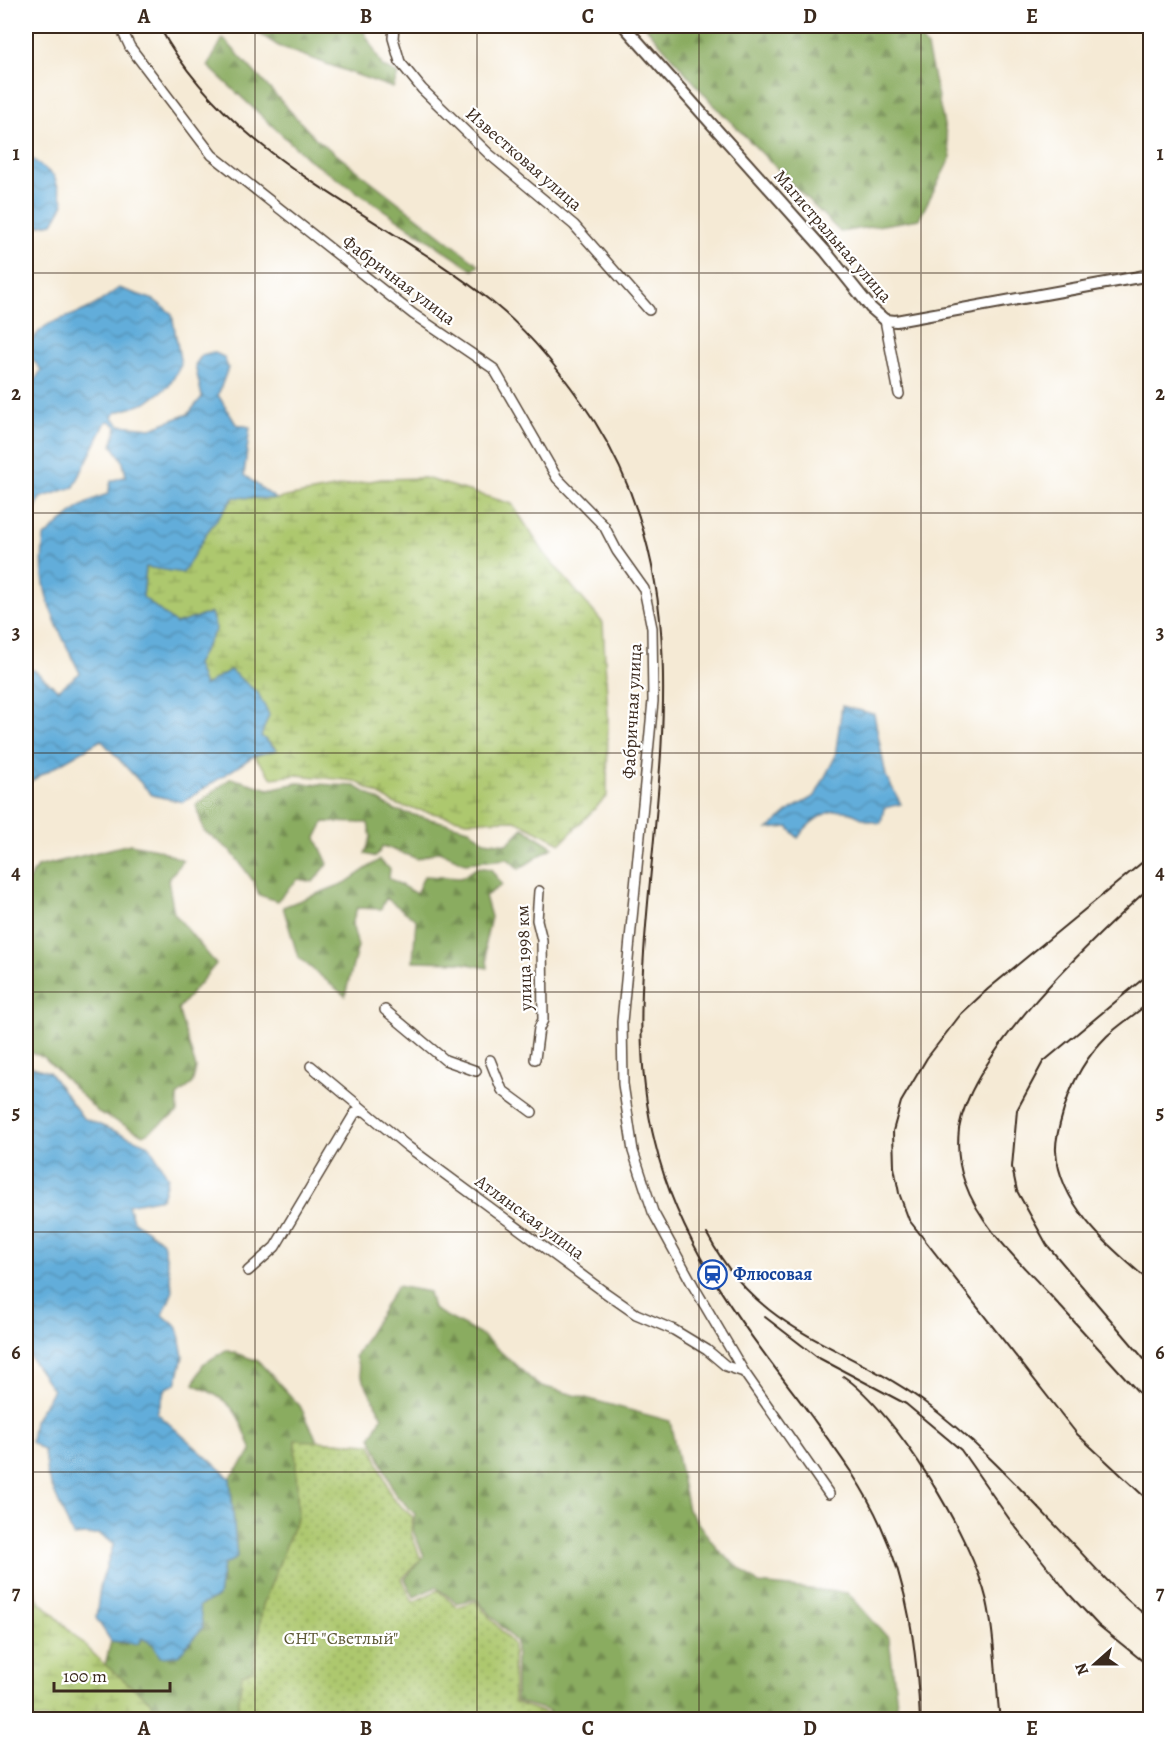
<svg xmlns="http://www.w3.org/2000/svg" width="1176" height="1745" font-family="Alegreya,serif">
<defs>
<pattern id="forest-firs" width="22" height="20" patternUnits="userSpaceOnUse" patternTransform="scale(1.5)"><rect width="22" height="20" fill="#8aac61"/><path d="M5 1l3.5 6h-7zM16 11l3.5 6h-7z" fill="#728c4f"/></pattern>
<pattern id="wetland-marsh" width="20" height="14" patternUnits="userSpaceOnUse" patternTransform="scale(1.5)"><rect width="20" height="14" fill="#adc86e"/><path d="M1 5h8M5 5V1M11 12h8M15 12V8" fill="none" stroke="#8ea35a"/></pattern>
<pattern id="garden-dots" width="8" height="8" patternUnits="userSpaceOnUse" patternTransform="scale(1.5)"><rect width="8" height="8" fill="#adc86e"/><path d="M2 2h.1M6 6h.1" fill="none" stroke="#8ea35a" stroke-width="1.8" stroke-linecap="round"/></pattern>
<pattern id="water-waves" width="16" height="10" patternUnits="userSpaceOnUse" patternTransform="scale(1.5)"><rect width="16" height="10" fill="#62adda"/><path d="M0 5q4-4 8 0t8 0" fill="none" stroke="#528db0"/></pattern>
</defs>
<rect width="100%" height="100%" fill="#fff"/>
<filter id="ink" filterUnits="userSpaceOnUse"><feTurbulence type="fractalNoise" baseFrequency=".0167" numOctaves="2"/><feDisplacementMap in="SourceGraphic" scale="12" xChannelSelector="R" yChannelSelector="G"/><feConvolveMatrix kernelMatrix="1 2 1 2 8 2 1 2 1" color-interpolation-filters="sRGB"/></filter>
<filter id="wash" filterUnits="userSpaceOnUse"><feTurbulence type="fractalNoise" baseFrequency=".008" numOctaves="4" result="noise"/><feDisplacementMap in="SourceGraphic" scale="24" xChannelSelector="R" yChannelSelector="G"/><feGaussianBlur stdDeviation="1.35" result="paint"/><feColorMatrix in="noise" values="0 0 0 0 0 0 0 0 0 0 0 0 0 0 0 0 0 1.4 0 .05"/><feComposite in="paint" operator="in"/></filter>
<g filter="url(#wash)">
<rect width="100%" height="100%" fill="#f5ead5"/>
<path fill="url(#forest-firs)" stroke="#626b40" stroke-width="1.5" d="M247 26H361L383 67 398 74 393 88 280 47Z
M645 26H911L927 47 951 157 919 219 840 232 712 103Z
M223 38 314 137 479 265 473 270 308 159 208 66Z
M231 778 269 789 297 783 355 786 395 810 469 829 484 841 507 844 523 828 553 847 519 869 508 859 465 863 439 851 418 859 383 846 376 857 365 854 371 837 368 823 324 822 316 838 328 864 313 882 298 879 277 901 259 895 254 882 231 851 204 831 196 805Z
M130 844 157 849 183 860 168 880 174 913 216 964 178 1009 196 1068 192 1084 177 1096 178 1112 144 1135 98 1112 44 1057 26 1051V884L37 867Z
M379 860 390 869 389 878 416 894 424 876 461 878 478 867 491 869 502 885 485 896 491 917 485 943 488 968 457 962 413 961 416 920 386 898 381 909 357 908 352 924 358 946 345 996 298 957 283 907 345 883Z
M397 1286 429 1292 433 1309 483 1336 538 1385 670 1421 688 1510 719 1551 759 1584 848 1593 889 1639 899 1719 550 1720 549 1711 516 1701V1642L476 1599 457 1603 436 1587 414 1597 405 1579 424 1556 413 1531 415 1514 395 1494 371 1437 382 1417 361 1375 355 1356Z
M226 1350 258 1361 300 1406 318 1442 295 1441 298 1515 263 1605 253 1670 242 1676 237 1719H154L151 1702 105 1665 111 1641 138 1644 142 1638 153 1644 199 1606 218 1597 223 1565 237 1557 230 1478 252 1451C237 1410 235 1403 194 1384L203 1364Z"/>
<path fill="url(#wetland-marsh)" stroke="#747946" stroke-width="1.5" d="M425 478 512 504 545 554 603 623 608 715 607 796 561 843 515 820 467 821 397 805 355 781 297 775 272 778 254 756 277 749 261 736 230 670 204 687 196 664 216 629 211 613 176 624 143 597 146 567 208 531 234 497 276 499 381 479Z
M26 1571 38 1599 105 1665 151 1702 154 1719H26Z"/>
<path fill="url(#garden-dots)" stroke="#747946" stroke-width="1.5" d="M295 1440 371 1444 392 1498 413 1517 411 1533 421 1559 402 1579 413 1602 438 1590 457 1607 476 1601 513 1644 514 1702 550 1715 555 1719H237L242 1675 253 1670 263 1605 298 1515Z"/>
<path fill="url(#water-waves)" stroke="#4e6c7c" stroke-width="1.5" d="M26 154 54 176 64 204 53 223 26 228Z
M119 288 154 300 172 314 181 365 169 386 146 403 117 412 112 417 120 425 151 428 188 414 202 397 195 365 202 355 213 352 224 357 228 368 218 395 236 424 250 427 244 475 276 499 234 497 208 531 183 573 146 567 143 597 176 624 211 613 216 629 196 664 204 686 230 670 258 693 269 715 261 736 277 750 254 756 183 802 152 795 101 740 26 784V671L34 670 58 690 80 673C56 624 36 594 44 537 65 519 81 502 108 494L111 481 126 476 122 459 112 445 117 427 110 421 106 422 74 487 40 498 26 531V396L41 370 26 351C44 315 62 323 91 307 101 302 110 294 119 288Z
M842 706 874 714 886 776 901 804 884 808 881 823C862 822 859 814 845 811 826 808 807 824 798 838L788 827 768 829 791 809 815 796 835 757Z
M26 1065 49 1072 83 1118 149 1145 168 1177 162 1198 128 1205 133 1220 163 1242 173 1291 163 1315 178 1328 183 1357 176 1384 166 1388 157 1413 230 1478 237 1558 223 1565 218 1597 199 1606 203 1627 178 1656 160 1657 153 1644 142 1638 138 1644 111 1641 96 1618 100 1586 114 1543 98 1534 73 1536 47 1475 44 1451 31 1442 34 1421 53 1390 26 1352V1303L32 1293 26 1272Z"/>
</g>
<g filter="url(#ink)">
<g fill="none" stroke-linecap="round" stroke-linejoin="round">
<defs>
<path id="minor" d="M120 26 130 47 212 155 413 314 494 369 557 478 604 526 617 551 644 589 652 628 653 701 622 1022 623 1084 633 1151 653 1212 694 1287 744 1372 829 1494
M394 26 393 38 400 62 422 89 489 154 574 225 649 310
M885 320 899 394
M385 1010 445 1060 476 1071
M535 1059 539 1028 543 1020 542 940 537 920 539 891
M490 1060 502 1090 532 1112
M311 1066 407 1146 603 1291 636 1314 674 1330 707 1350 726 1366 744 1372
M248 1271 275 1247 355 1113 362 1111"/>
<path id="tertiary" d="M624 26 826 252 871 308 885 320 896 321 1150 275"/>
</defs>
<use href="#minor" stroke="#574739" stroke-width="12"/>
<use href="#tertiary" stroke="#574739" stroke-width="14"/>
<use href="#minor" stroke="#fff" stroke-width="9"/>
<use href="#tertiary" stroke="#fff" stroke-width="10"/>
<path stroke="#3b2a1e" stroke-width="2" d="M159 26C231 160 378 211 492 302 533 335 566 378 595 422 694 579 660 752 646 926 640 999 637 1072 655 1143 679 1246 744 1327 806 1409 833 1446 862 1483 881 1526 909 1587 917 1653 920 1720
M1150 856 988 989 961 1014 927 1058 901 1102 893 1131 894 1167 899 1193 909 1220 1077 1434 1150 1502
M1150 887C1093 939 971 1052 959 1129 957 1147 959 1167 965 1183 980 1226 1019 1261 1049 1294 1083 1331 1116 1368 1150 1405
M1150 973 1043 1062 1017 1110 1012 1167 1017 1191 1047 1245 1150 1366
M1150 1002C1137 1013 1120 1024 1107 1036 1087 1056 1073 1080 1065 1106 1061 1120 1055 1137 1056 1151 1060 1207 1111 1248 1150 1282
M707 1234C761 1336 838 1340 923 1401 979 1442 1027 1496 1075 1546 1098 1571 1122 1598 1150 1618
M765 1317 817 1357 906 1404 961 1450 1010 1520 1068 1593 1098 1625 1150 1667
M843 1376C896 1412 972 1538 987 1601 996 1640 995 1680 1000 1720"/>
</g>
</g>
<path fill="none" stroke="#3b2a1e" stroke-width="1.5" stroke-opacity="0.55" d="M255 26V1720M477 26V1720M699 26V1720M921 26V1720M26 273H1150M26 513H1150M26 753H1150M26 992H1150M26 1232H1150M26 1472H1150"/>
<defs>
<symbol id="station-ring" viewBox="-11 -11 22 22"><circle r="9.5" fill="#fff" stroke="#1a4fb4" stroke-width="1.5"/><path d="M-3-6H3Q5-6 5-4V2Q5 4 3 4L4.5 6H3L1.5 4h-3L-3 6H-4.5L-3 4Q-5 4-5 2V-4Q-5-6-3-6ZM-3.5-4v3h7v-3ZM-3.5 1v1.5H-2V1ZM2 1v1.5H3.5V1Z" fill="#1a4fb4"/></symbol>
</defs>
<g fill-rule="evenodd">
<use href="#station-ring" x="696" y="1258" width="33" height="33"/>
</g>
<g text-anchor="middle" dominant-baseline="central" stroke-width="4.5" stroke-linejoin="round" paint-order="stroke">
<g font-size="18" fill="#3b2a1e" stroke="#fff">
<text transform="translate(524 159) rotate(41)">Известковая улица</text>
<text transform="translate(833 236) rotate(49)">Магистральная улица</text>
<text transform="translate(399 280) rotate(37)">Фабричная улица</text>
<text transform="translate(632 711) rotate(-87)">Фабричная улица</text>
<text transform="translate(524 958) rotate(-92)">улица 1998 км</text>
<text transform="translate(530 1217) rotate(36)">Атлянская улица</text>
</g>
<g font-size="18" font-weight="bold" fill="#164399" stroke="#fff" text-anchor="start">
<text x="733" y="1274">Флюсовая</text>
</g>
<g font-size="18" fill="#5d5936" stroke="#fff">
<text x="341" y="1638">СНТ "Светлый"</text>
</g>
</g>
<rect width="1176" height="1745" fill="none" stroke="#fff" stroke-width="66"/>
<g transform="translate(1095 1664) rotate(249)" stroke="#ffffff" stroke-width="4.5" paint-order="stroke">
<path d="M0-4.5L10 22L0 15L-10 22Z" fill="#3b2a1e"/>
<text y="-9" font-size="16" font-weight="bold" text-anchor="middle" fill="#3b2a1e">N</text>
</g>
<path d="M54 1682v9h116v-9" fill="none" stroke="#3b2a1e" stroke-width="3"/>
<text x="63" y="1682" font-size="18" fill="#3b2a1e" stroke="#ffffff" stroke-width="4.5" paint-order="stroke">100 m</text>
<rect x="33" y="33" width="1110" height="1679" fill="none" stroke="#3b2a1e" stroke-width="2"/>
<g font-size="20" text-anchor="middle" font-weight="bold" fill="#3b2a1e">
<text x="144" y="23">A</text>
<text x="366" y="23">B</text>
<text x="588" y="23">C</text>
<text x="810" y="23">D</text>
<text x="1032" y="23">E</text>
<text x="16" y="160">1</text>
<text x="1160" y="160">1</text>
<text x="16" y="400">2</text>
<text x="1160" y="400">2</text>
<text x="16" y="639">3</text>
<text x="1160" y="639">3</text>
<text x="16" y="879">4</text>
<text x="1160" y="879">4</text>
<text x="16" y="1119">5</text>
<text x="1160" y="1119">5</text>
<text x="16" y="1359">6</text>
<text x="1160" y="1359">6</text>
<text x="16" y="1599">7</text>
<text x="1160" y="1599">7</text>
<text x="144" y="1735">A</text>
<text x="366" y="1735">B</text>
<text x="588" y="1735">C</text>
<text x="810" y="1735">D</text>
<text x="1032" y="1735">E</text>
</g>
</svg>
